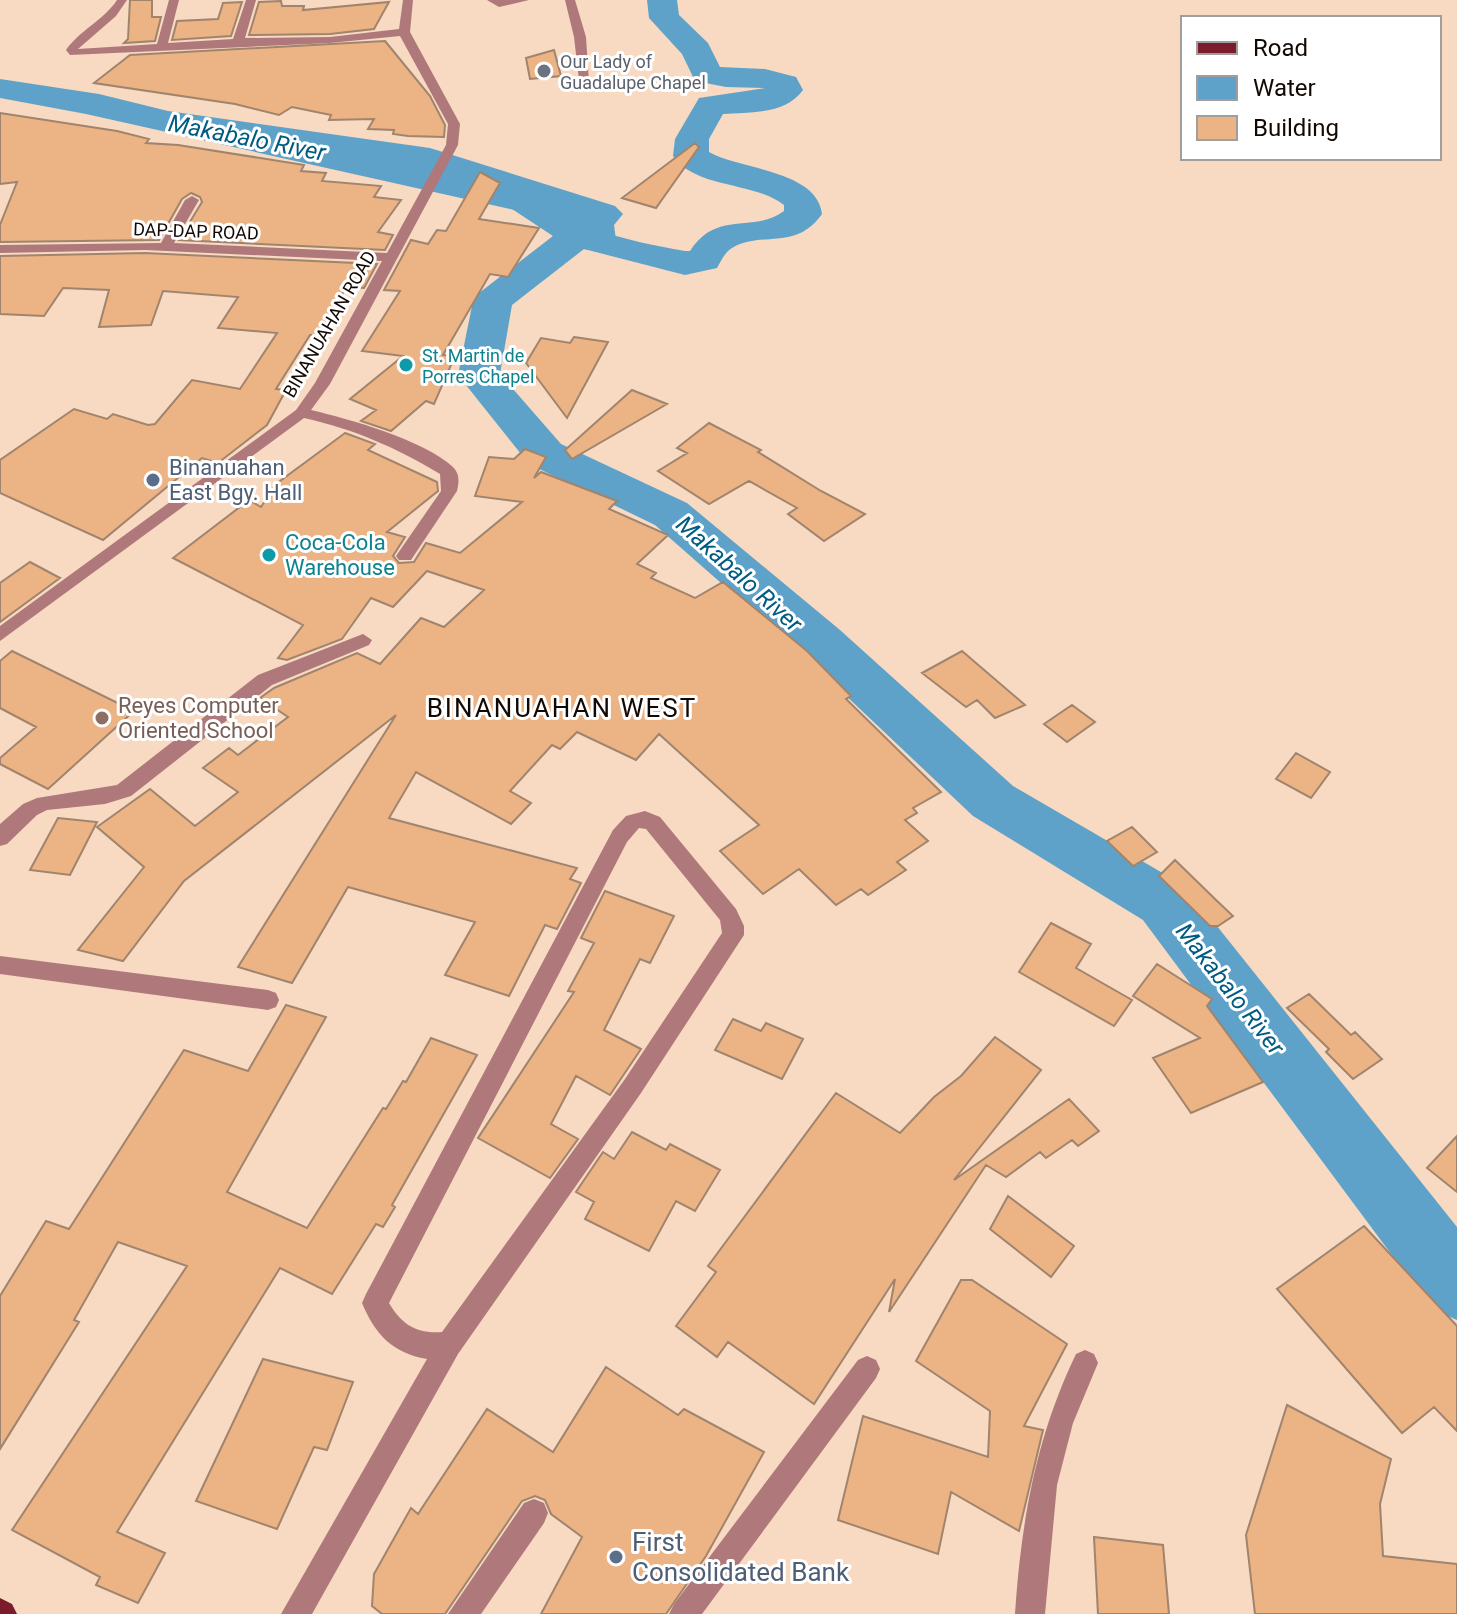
<svg xmlns="http://www.w3.org/2000/svg" width="1457" height="1614" font-family="Roboto,sans-serif">
<rect width="100%" height="100%" fill="#f8d9c1"/>
<path fill="#5ea2ca" d="M0 79 99 94 168 111 430 148 615 206 623 214 614 225 616 240 613 250 578 249 554 240 550 228 532 214 86 114 0 98Z"/>
<g fill="none" stroke-linecap="round" stroke-linejoin="round">
<path fill="#5ea2ca" fill-rule="evenodd" d="M647 0H677L679 15 708 43 720 67 765 69 796 77 803 90C785 115 750 112 723 114L709 139V152C741 170 817 170 822 214 795 252 762 230 732 248 725 252 721 261 717 268L685 275 584 249 512 305 500 374 561 444 687 503 840 630 1013 786 1185 886 1457 1227V1320L1432 1309 1143 920 973 816 804 656 655 525 529 464 458 375 473 301 479 293 553 236 512 209 507 201 512 193C546 185 564 219 594 229 623 239 655 246 685 251H690C717 209 753 234 784 211V205C753 181 696 189 673 156L675 139 699 98 765 88 726 87 695 81 682 54 649 18Z"/>
</g>
<path fill="#ecb384" stroke="#a0846e" stroke-width="2" d="M130 0H152V17H161L155 41 124 43 128 39Z
M281 1 282 6H304L303 10 389 2 374 29 330 34 249 35 259 2Z
M242 2 231 36 172 40 177 21 218 19 223 3Z
M385 41 430 96 445 125 444 137 408 136 393 134 394 130 368 129 374 119 329 120 331 115 292 107 279 115 235 104 94 83 130 55Z
M554 50 561 76 530 79 526 58Z
M0 113 117 131 149 139 146 143 178 145 304 165 301 171 326 173 322 181 381 186 374 197 401 200 378 232 393 235 385 250 179 240 202 202 200 197 191 193 182 199 159 240 0 242V225L17 182 0 184Z
M695 143 699 147 656 208 622 198Z
M480 172 500 183 479 219 539 228 508 277 490 274 443 355 455 356 434 404 426 401 391 431 361 421 376 410 350 399 403 356 362 351 400 291 384 290 411 240 428 244 437 230 446 231Z
M145 253 377 264 364 288 347 287 316 335H310L276 389 286 390 267 425 218 463 202 458 103 540 0 493V460L74 409 107 419 113 414 148 425 155 424 192 380 240 389 277 333 218 328 238 297 163 291 151 325 99 327 109 290 63 288 44 316 0 314V256Z
M574 337 608 342 567 418 526 363 541 338 570 343Z
M632 390 667 404 572 459 565 450Z
M709 423 761 450 758 452 821 491 865 514 824 541 788 514 797 508 749 481 709 504 658 471 687 453 677 448Z
M345 433 375 444 368 450 437 482 438 491 387 532 405 537 393 556 399 563 414 562 426 543 460 553 522 502 475 496 489 457 514 459 525 449 546 457 534 478 541 472 617 501 609 509 668 535 637 564 656 573 651 578 695 598 723 582 807 651 851 696 846 699 941 792 913 808 917 813 905 820 928 841 897 862 906 870 868 895 861 889 836 905 799 869 763 894 720 851 759 825 659 734 636 760 577 732 560 749 552 745 510 791 531 803 511 824 416 772 389 818 577 868 570 879 581 883 557 929 545 925 509 996 445 975 475 922 348 887 292 983 238 967 396 715 184 881 123 961 78 950 144 867 97 827 150 789 195 826 238 792 203 768 229 748 238 755 288 717 260 698 274 688 357 653 380 664 421 618 444 627 484 590 427 571 393 607 371 598 342 639 287 660 278 658 303 625 173 558 249 500 261 507 276 484Z
M30 562 60 578 0 622V583Z
M12 651 134 711 48 789 0 764V758L36 727 0 708V661Z
M962 651 1025 705 995 718 977 700 966 707 922 673Z
M1072 705 1095 722 1067 742 1044 724Z
M1296 753 1330 772 1311 798 1276 779Z
M58 818 97 822 70 875 30 870Z
M1132 827 1157 852 1133 866 1107 841Z
M1175 860 1215 899 1233 916 1218 926H1210L1159 876Z
M605 891 674 916 650 963 640 959 604 1030 641 1049 610 1095 576 1076 551 1124 578 1139 550 1178 478 1138 574 992 568 991 594 943 581 938Z
M1051 923 1091 944 1076 968 1132 1000 1114 1026 1019 972Z
M1157 964 1212 999 1207 1006 1263 1082 1191 1113 1153 1058 1200 1038 1133 996Z
M1309 994 1351 1035 1355 1032 1382 1059 1353 1079 1326 1052 1329 1049 1287 1008Z
M286 1005 326 1017 227 1192 307 1228 383 1108 386 1109 403 1081 406 1082 431 1038 477 1055 392 1205 395 1207 383 1227 376 1224 332 1294 280 1268 117 1532 165 1553 138 1603 96 1585 100 1577 12 1530 187 1266 118 1242 74 1320 79 1322 0 1449V1296L46 1221 69 1229 184 1050 248 1071Z
M733 1019 761 1031 766 1023 803 1039 782 1079 715 1050Z
M995 1037 1041 1070 954 1180 1069 1099 1099 1131 1078 1146 1072 1140 1046 1158 1040 1152 1006 1177 986 1165 889 1312 895 1279 814 1404 728 1342 717 1357 676 1326 716 1272 708 1266 836 1093 900 1133 934 1097 961 1076Z
M632 1132 666 1150 670 1144 720 1170 695 1211 676 1201 649 1251 585 1219 594 1202 576 1192 603 1152 614 1159Z
M1457 1136V1192L1427 1168Z
M1008 1196 1074 1246 1051 1277 990 1229Z
M1364 1226 1457 1326V1431L1434 1407 1402 1433 1277 1289Z
M961 1280H972L1067 1344 1024 1426 1043 1430 1019 1531 951 1492 938 1554 838 1520 863 1416 988 1457 990 1411 916 1361Z
M263 1359 353 1382 327 1450 314 1447 277 1529 196 1501Z
M606 1367 678 1415 684 1409 764 1452 706 1556 666 1614H541L582 1537 551 1514 545 1500 535 1496 522 1501 445 1614H382L372 1606 374 1574 411 1508 418 1514 487 1409 553 1452Z
M1287 1405 1391 1459 1380 1504 1383 1556 1457 1564V1614H1255L1246 1535Z
M1094 1537 1163 1545 1169 1614H1098Z"/>
<g fill="none" stroke-linecap="round" stroke-linejoin="round">
<path fill="#af797b" fill-rule="evenodd" d="M117 0H127L116 16 78 49 157 44 169 0H179L168 43 233 39 246 0H256L245 38 330 37 399 29 403 0H413L410 32 460 124 458 145 330 384 311 410C349 419 424 440 453 467 460 474 459 482 457 491L411 560H399L396 556 441 491 440 474C395 447 356 430 304 418L0 641V626L296 410 315 383 382 261 145 250 0 253V245L161 243 185 200 192 196 199 200 174 243 387 253 446 145 448 124 400 36 330 43 70 55 66 50C80 30 104 20 117 0Z
M487 0H529L499 7Z
M565 0H575L586 37 589 82 579 80 574 37Z
M363 634 372 640 369 645 272 685 131 796 105 804 47 810 37 815 7 844 0 846V824L23 804 37 798 117 785 258 675Z
M645 811 660 817 736 909 744 926V935L641 1093 458 1354 312 1614H281L427 1359C392 1353 375 1334 362 1303L366 1294 613 830 626 816ZM639 828 646 829 720 920 722 933 625 1079 442 1332C417 1334 402 1325 389 1303L627 842Z
M0 956 268 990 276 993 279 1000 276 1007 268 1010 0 974Z
M1085 1350 1094 1354 1098 1363 1073 1423 1057 1485 1045 1614H1015C1021 1522 1036 1437 1076 1354Z
M867 1356 876 1360 880 1369 876 1378 702 1614H669L674 1604 858 1360Z
M534 1499 544 1503 548 1513 544 1523 481 1614H448L524 1503Z"/>
<path fill="#7b1c2c" fill-rule="evenodd" d="M0 1598 12 1604 17 1614H0Z"/>
</g>
<circle fill="#6b7280" stroke="#fff" stroke-width="3" cx="544" cy="71" r="8"/>
<g fill="#0f9aa8" stroke="#fff" stroke-width="3">
<circle cx="406" cy="365" r="8"/>
<circle cx="269" cy="555" r="8"/>
</g>
<g fill="#5c6f8a" stroke="#fff" stroke-width="3">
<circle cx="153" cy="480" r="8"/>
<circle cx="616" cy="1557" r="8"/>
</g>
<circle fill="#8d6e63" stroke="#fff" stroke-width="3" cx="102" cy="718" r="8"/>
<g text-anchor="middle" dominant-baseline="central" stroke-width="6" stroke-linejoin="round" paint-order="stroke">
<g font-size="18" fill="#5b616d" stroke="#fff" text-anchor="start">
<text x="560" y="61">Our Lady of<tspan x="560" dy="21">Guadalupe Chapel</tspan></text>
</g>
<g font-size="18" fill="#130903" stroke="#fff">
<text transform="translate(196 231) rotate(2)">DAP-DAP ROAD</text>
<text transform="translate(329 324) rotate(-60)">BINANUAHAN ROAD</text>
</g>
<g font-size="18" fill="#0d838f" stroke="#fff" text-anchor="start">
<text x="422" y="355">St. Martin de<tspan x="422" dy="21">Porres Chapel</tspan></text>
</g>
<g font-size="22" fill="#4e5e75" stroke="#fff" text-anchor="start">
<text x="169" y="467">Binanuahan<tspan x="169" dy="25">East Bgy. Hall</tspan></text>
</g>
<g font-size="22" fill="#0d838f" stroke="#fff" text-anchor="start">
<text x="285" y="542">Coca-Cola<tspan x="285" dy="25">Warehouse</tspan></text>
</g>
<g font-size="22" fill="#785e54" stroke="#fff" text-anchor="start">
<text x="118" y="705">Reyes Computer<tspan x="118" dy="25">Oriented School</tspan></text>
</g>
<g font-size="24" font-style="italic" fill="#005b82" stroke="#fff">
<text transform="translate(247 138) rotate(11)">Makabalo River</text>
<text transform="translate(739 574) rotate(42)">Makabalo River</text>
<text transform="translate(1230 989) rotate(52)">Makabalo River</text>
</g>
<g font-size="26" letter-spacing="2" fill="#130903" stroke="#fff">
<text x="562" y="708">BINANUAHAN WEST</text>
</g>
<g font-size="26" fill="#4e5e75" stroke="#fff" text-anchor="start">
<text x="632" y="1542">First<tspan x="632" dy="30">Consolidated Bank</tspan></text>
</g>
</g>
<rect x="1181" y="16" width="260" height="144" fill="#ffffff" stroke="#a19d9a" stroke-width="2"/>
<rect x="1197" y="42" width="40" height="12" fill="#7b1c2c" stroke="#a19d9a" stroke-width="2"/>
<text x="1253" y="56" font-size="24" fill="#130903">Road</text>
<rect x="1197" y="76" width="40" height="24" fill="#5ea2ca" stroke="#a19d9a" stroke-width="2"/>
<text x="1253" y="96" font-size="24" fill="#130903">Water</text>
<rect x="1197" y="116" width="40" height="24" fill="#ecb384" stroke="#a19d9a" stroke-width="2"/>
<text x="1253" y="136" font-size="24" fill="#130903">Building</text>
</svg>
